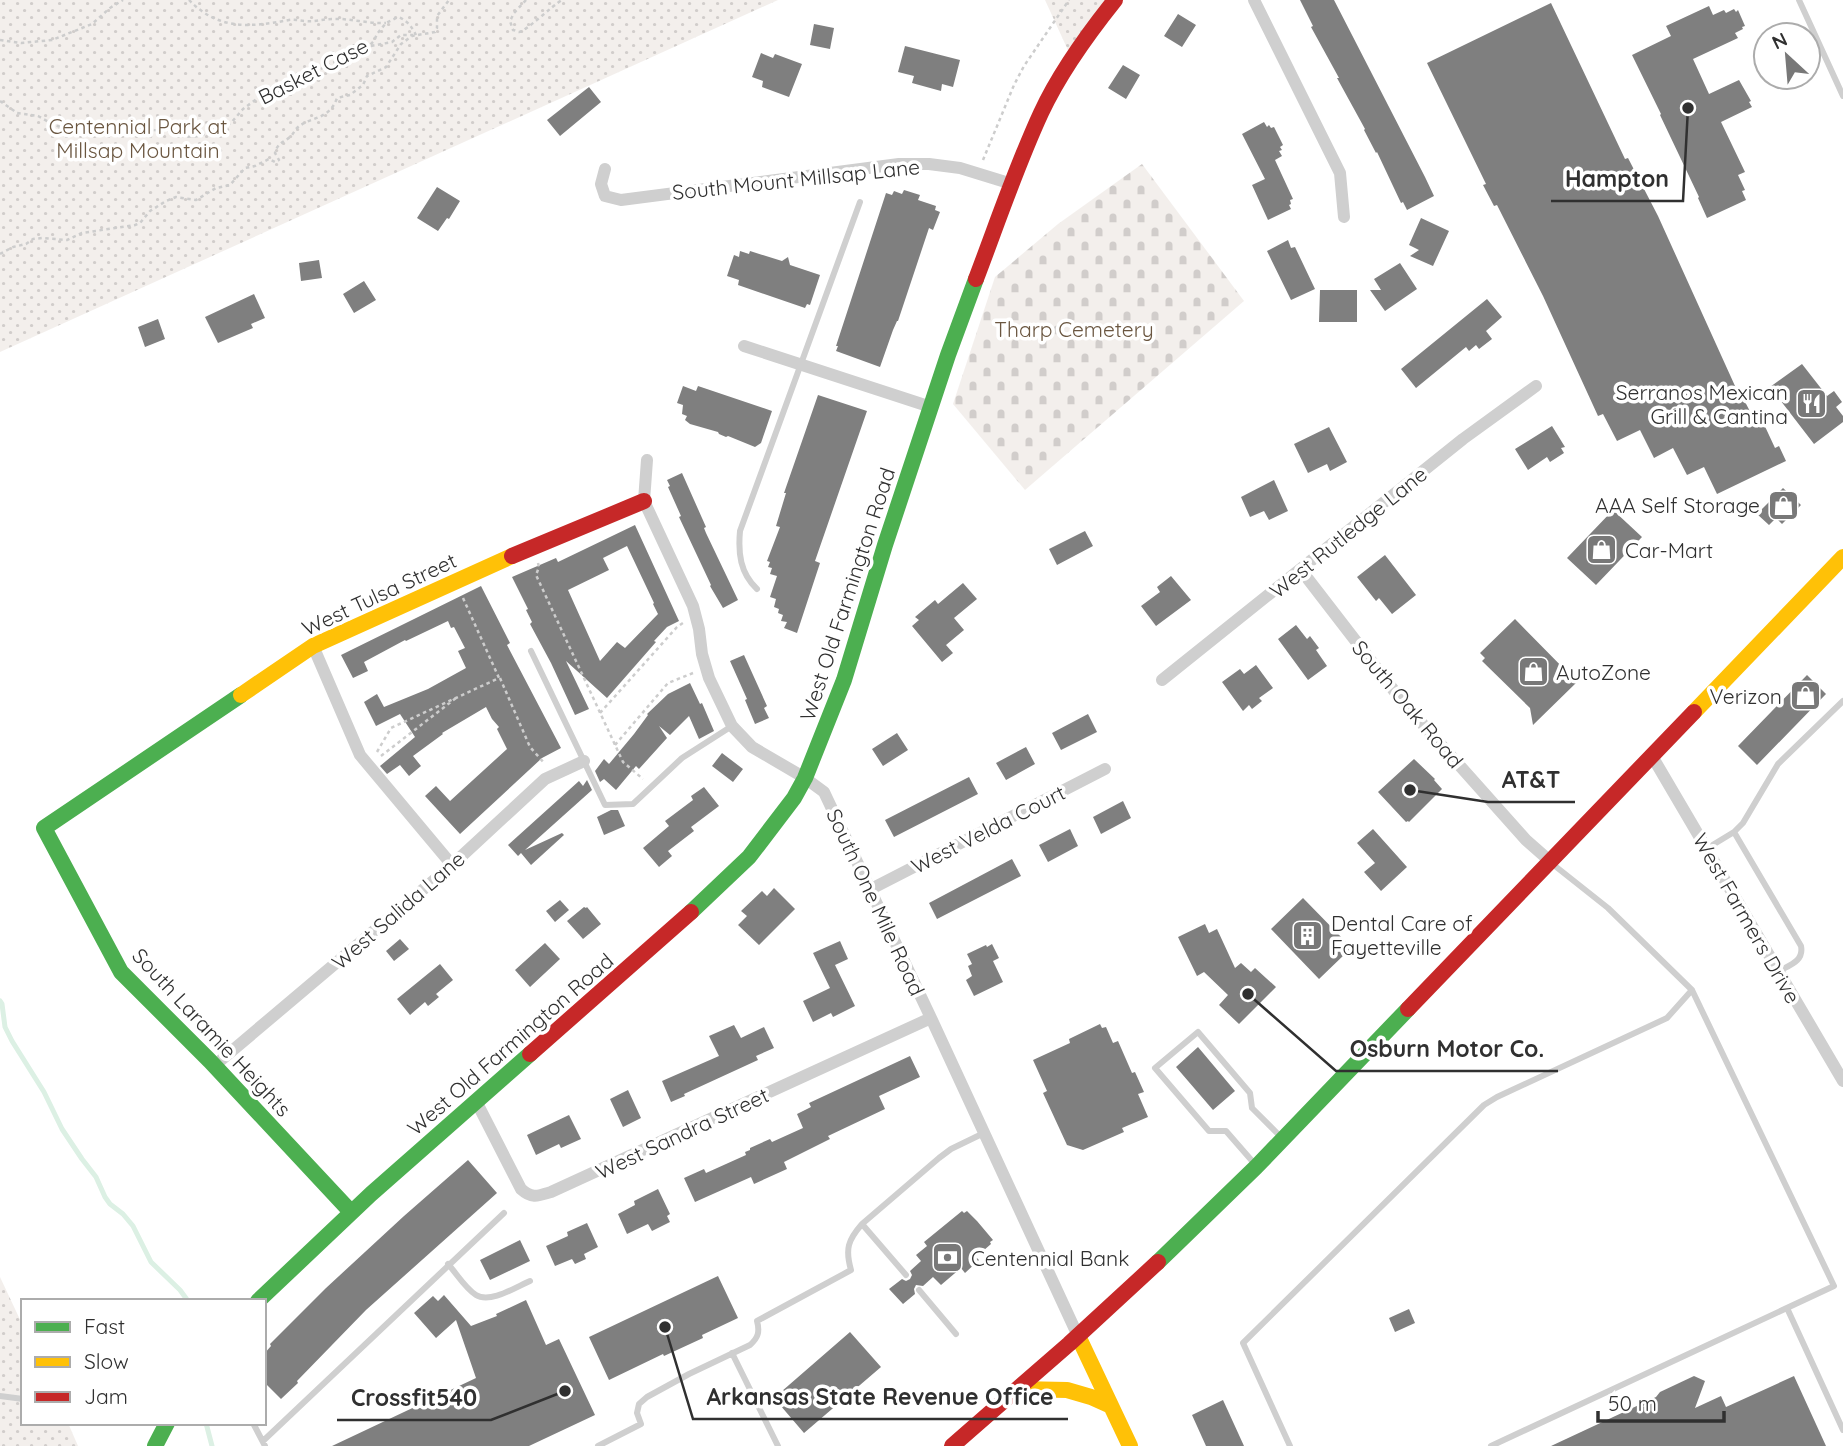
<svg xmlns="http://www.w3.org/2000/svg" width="1843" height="1446" font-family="Quicksand,sans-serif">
<defs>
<pattern id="cemetery-stones" width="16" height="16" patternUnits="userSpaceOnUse" patternTransform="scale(1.75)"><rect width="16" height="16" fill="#f3efec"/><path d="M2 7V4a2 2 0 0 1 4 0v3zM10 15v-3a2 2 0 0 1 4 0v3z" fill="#d1cdcb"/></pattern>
<pattern id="park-dots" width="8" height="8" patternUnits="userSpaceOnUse" patternTransform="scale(1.75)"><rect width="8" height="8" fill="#f3efec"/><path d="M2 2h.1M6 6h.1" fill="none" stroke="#d1cdcb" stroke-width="1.8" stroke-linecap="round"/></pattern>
</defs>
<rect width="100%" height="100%" fill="#fff"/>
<path fill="url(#cemetery-stones)" d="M1142 164 1244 301 1025 490 953 404 995 277 1058 224Z"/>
<path fill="url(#park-dots)" d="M0 0H778L0 352Z
M1045 0H1115L1072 59Z
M0 1277 23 1326V1423H68L78 1446H0Z"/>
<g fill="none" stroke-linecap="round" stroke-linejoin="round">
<path stroke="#dcf0e4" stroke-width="5" d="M0 1001 2 1004 5 1027 12 1041 44 1092 62 1129 82 1159 96 1177 105 1197 110 1204 123 1214 133 1226 151 1262 180 1290 188 1301
M206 1423 212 1446"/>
</g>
<path fill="#7f7f7f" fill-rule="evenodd" d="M1300 0H1334L1425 177 1434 196 1407 210 1403 202 1401 203 1377 152 1376 153 1364 130 1365 129 1337 78H1339L1311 27 1313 26Z
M1551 3 1625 159 1628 158 1658 216 1740 397 1742 396 1756 423 1762 420 1775 448 1779 446 1786 461 1717 494 1704 467 1687 475 1673 448 1654 458 1640 430 1617 441 1603 414 1598 416 1543 296 1497 205 1494 206 1483 185 1486 184 1427 63Z
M1709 6 1713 15 1724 10 1726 13 1734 9 1736 12 1738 10 1745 26 1742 27 1743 29 1735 33 1738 38 1693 59 1709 94 1739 80 1751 101 1749 102 1752 107 1721 122 1745 172 1738 175 1745 190 1742 191 1746 200 1707 218 1698 198 1699 197 1660 115 1661 114 1632 55 1671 36 1666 26Z
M1178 14 1196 25 1182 47 1164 36Z
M814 24 834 28 830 49 810 45Z
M905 46 960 60 953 87 942 84 941 91 912 83 914 76 898 72Z
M761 53 773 58 775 54 802 64 789 97 762 87 763 81 752 77Z
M1123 65 1140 75 1126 99 1108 88Z
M589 87 601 102 560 136 547 120Z
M1264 122 1267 127 1269 125 1271 128 1274 127 1283 145 1280 147 1282 150 1279 151 1282 156 1275 160 1293 199 1290 200 1291 204 1289 205 1291 209 1268 220 1252 185 1265 179 1242 134Z
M437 187 460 201 449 219 447 218 438 231 417 218Z
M904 190 920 195 918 200 936 206 935 210 940 212 933 230 929 228 898 321H897L893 330 880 367 836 351 838 346H836L886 193 892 195 894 191 902 194Z
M1421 218 1449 231 1433 266 1410 256 1419 250 1409 245Z
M1288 240 1291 248 1295 247 1315 289 1291 300 1267 251Z
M740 251 749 254 750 251 782 261 788 257 790 265 820 275 810 305 807 304 805 308 738 285 739 280 727 276 734 255 739 257Z
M319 260 322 278 301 281 299 263Z
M1400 263 1417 289 1385 311 1370 290H1381L1374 279Z
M364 281 376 300 354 313 343 294Z
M1320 290H1357V322H1319Z
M254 294 265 318 251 324 253 328 218 343 205 317Z
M1487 299 1502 317 1486 331 1492 339 1479 349 1476 345 1469 351 1466 347 1416 388 1401 369Z
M158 319 165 339 145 347 138 327Z
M1802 364 1827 396 1834 391 1842 402 1836 407 1843 416V422L1814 444 1770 387Z
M683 386 696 391 698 386 772 411 761 443 755 447 728 436 726 437 719 434 718 432 690 424 685 420 687 416 682 414 683 405 677 403Z
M818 395 867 411 815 561 820 563 797 633 784 628 787 622 781 621 783 615 778 613 779 609 774 607 776 599 770 597 777 576 770 574 772 568 768 567 770 562 767 561 780 527 776 526 786 493H784Z
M1552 426 1565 447 1561 448 1564 453 1550 462 1547 457 1528 470 1515 449Z
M1329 427 1347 462 1330 471 1327 464 1308 473 1294 444Z
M682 473 706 527 704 528 706 533 738 600 723 608 710 586 711 585 679 517 681 516 668 487 670 486 667 480Z
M1274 480 1288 511 1269 520 1264 511 1250 517 1241 497Z
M1783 488 1801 505 1782 524 1776 518 1769 525 1757 514Z
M1613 510 1642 537 1596 585 1567 558Z
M635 525 679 621 667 627 654 641 656 642 607 698 566 661 589 709 575 715 551 663 530 624 532 622 526 610 528 609 512 577 556 558 558 562ZM627 546 654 603 653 604 658 614 625 648 617 642 600 661 568 590 609 570 603 558Z
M1085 531 1093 546 1057 565 1049 549Z
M1385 555 1416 595 1392 614 1379 598 1376 601 1357 577Z
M1171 576 1191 600 1156 626 1141 606 1160 592 1157 587Z
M963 583 977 599 954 618 964 630 946 645 953 653 942 662 912 626 919 620 915 617 935 600 938 604Z
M481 586 510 643 507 645 561 748 542 758 460 834 425 796 436 786 450 801 507 749 497 729 499 727 492 719 486 707 442 733 443 734 413 756 421 766 409 776 400 765 387 774 380 766 415 737 400 714 376 726 364 702 377 694 384 707 428 689 466 668 458 651 465 648 454 627 451 628 448 621 406 641 405 640 364 662 368 671 353 678 341 655Z
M1515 619 1577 682 1533 725 1530 708 1482 661 1485 658 1480 653Z
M1296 625 1307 639 1310 636 1319 648 1316 650 1327 666 1308 680 1278 639Z
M744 655 767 706 764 708 769 718 755 724 745 700 747 699 730 661Z
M1256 665 1273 688 1259 698 1262 701 1252 709 1249 705 1243 711 1222 682 1240 669 1244 674Z
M1807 675 1826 694 1757 765 1738 746Z
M690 683 700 704 702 703 714 731 699 739 689 716 670 735 659 726 667 738 639 769 636 766 616 790 604 779 600 782 595 771 604 759 609 764 634 734 648 715 647 714 668 694Z
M1088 714 1097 732 1061 750 1052 733Z
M897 733 908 750 883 766 872 749Z
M1026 747 1035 764 1006 780 996 763Z
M722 753 743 769 733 782 712 766Z
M1414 759 1435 779 1434 780 1442 789 1409 822 1408 821 1406 822 1378 792Z
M969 777 978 794 894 837 885 820Z
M587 780 592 790 525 850 562 833 564 835 531 865 521 853 518 856 508 845 579 781 583 786Z
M704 787 719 806 691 827 694 831 668 851 672 856 659 867 643 848 669 826 665 821 693 800 691 796Z
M1123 801 1131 818 1101 834 1093 817Z
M611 810H618L625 826 604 835 597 817Z
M1070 829 1078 846 1048 862 1039 845Z
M1373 829 1407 867 1381 891 1364 872 1375 863 1357 843Z
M1012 859 1021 876 937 919 929 903Z
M774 888 795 909 759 945 738 925 747 916 741 911 762 891 767 896Z
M1303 898 1345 941H1351L1350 954H1345L1319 979 1271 929Z
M560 900 569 910 555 922 546 911Z
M584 907 586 908 587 907 601 924 583 939 567 921Z
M1205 924 1209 933 1217 929 1235 968 1241 963 1251 972 1255 968 1276 987 1239 1024 1219 1005 1228 995 1204 972 1197 976 1178 937Z
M400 939 409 949 394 961 386 951Z
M840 941 848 959 835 965 855 1006 833 1017 831 1013 813 1022 803 1001 830 988 813 953Z
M545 943 560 959 530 987 515 970Z
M992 944 999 958 993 961 1003 982 974 996 966 980 972 976 968 966 972 964 967 954 986 945 987 947Z
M440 964 453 980 436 994 439 997 428 1006 425 1002 410 1015 397 999Z
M1100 1024 1102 1028 1106 1027 1113 1043 1118 1041 1132 1073 1135 1072 1144 1092 1138 1094 1148 1117 1122 1128 1124 1132 1083 1150 1067 1145 1043 1093 1047 1091 1033 1060 1070 1043 1069 1039Z
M734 1025 741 1038 764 1027 774 1048 756 1056 758 1060 684 1094 685 1096 671 1102 662 1081 719 1056 709 1036Z
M1198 1047 1235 1091 1213 1110 1176 1067Z
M910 1056 920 1077 879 1096 885 1109 828 1136 830 1139 784 1162 787 1169 754 1184 751 1177 695 1202 684 1178 704 1169 706 1173 746 1155 745 1152 750 1150V1148L770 1139 772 1142 803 1128 797 1114 811 1107 809 1103Z
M628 1090 641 1118 623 1127 610 1099Z
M569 1115 581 1139 561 1148 559 1144 536 1155 527 1135Z
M468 1160 497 1193 366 1310 297 1381 298 1383 281 1399 264 1382V1354L271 1346 270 1344 326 1288 404 1216Z
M658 1189 670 1214 667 1216 670 1222 652 1231 648 1224 627 1234 618 1214 635 1205 634 1201Z
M962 1211 964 1213 967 1211 977 1221 993 1240 990 1242 991 1244 976 1257 979 1260 965 1273 961 1268 941 1285 933 1277 923 1286 916 1285 914 1289 915 1294 903 1304 889 1289 902 1279 906 1281 910 1279 912 1275 910 1271 921 1261 916 1255 927 1246 924 1242Z
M587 1223 598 1247 584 1254 586 1259 575 1264 572 1259 555 1266 546 1246 568 1236 567 1232Z
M520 1240 530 1261 490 1280 480 1260Z
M718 1276 738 1318 702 1335 703 1338 664 1356 663 1354 609 1380 589 1337Z
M444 1295 471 1326 497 1316 496 1314 526 1300 546 1345 559 1339 595 1415 529 1446H332L476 1378 456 1320 436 1338 414 1313 433 1296 438 1301Z
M1409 1309 1415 1323 1395 1332 1389 1318Z
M850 1332 881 1367 804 1433 774 1398Z
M1694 1376 1705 1381 1695 1408 1721 1396 1726 1407 1794 1376 1826 1446H1551L1656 1397 1660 1392Z
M1223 1400 1244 1446H1206L1192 1415Z"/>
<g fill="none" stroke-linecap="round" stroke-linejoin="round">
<path stroke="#cdcdcd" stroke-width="2.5" stroke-dasharray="3.5 3.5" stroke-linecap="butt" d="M189 0C219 31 251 27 289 20 295 19 300 21 306 21 315 22 323 19 332 19 350 18 368 24 386 23
M526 0 514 13 510 21 513 30C515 30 517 32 519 32 525 32 553 5 562 0
M0 40 21 43 52 40 92 24 110 8 123 0
M371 46 392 42 401 35H413
M0 101 17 113 38 116 54 125 67 129 105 130 137 127 154 130 172 131 185 137 200 136 231 123 243 109 258 98 263 95H275L294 82 333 63 352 52 368 47 374 41 377 34 386 23 398 17C407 20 412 27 416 35
M983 160 1014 85 1024 66 1069 0
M0 254 13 247 26 244 33 239 42 238 67 240 82 233 135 225 140 223 150 211 166 201 176 197 196 200 216 188 230 185 245 168 255 166 269 159 275 162 279 160 275 153C278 142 283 143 290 137 292 136 295 130 297 128 310 116 329 121 337 98L350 95 363 85 367 76 386 67 401 44 412 36 435 32 437 28V16L449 0
M538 563 539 567 536 575 623 762 643 779
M500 678 530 747 545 764
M600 713 677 627 683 623
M615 745 668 683 693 673
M377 752 391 728 499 678 463 598
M381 756 456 698"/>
<path stroke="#cfcfcf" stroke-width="6" d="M1799 0 1843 96
M757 589C740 573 738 553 740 531L860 202
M531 651 605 805 633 804 682 758 732 726
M1734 832 1801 946C1804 961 1790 965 1779 971
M1706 849 1734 832 1743 823 1778 764 1843 701
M1253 1162 1226 1131H1209L1155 1068 1198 1032 1250 1093 1252 1108 1280 1136
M862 1224 906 1275
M448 1264C457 1274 465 1288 476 1295 490 1304 516 1287 530 1281
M919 1290 956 1334
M1787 1308 1843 1430
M732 1353 778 1446
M0 1396 23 1399
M253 1423 265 1446
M263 1441 504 1213
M598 1446 641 1424 637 1413 639 1404 647 1397 689 1374 750 1345C758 1338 760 1332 757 1321L851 1270C845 1249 848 1240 862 1224L939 1158 951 1149 984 1133
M1290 1446 1243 1343 1484 1105 1497 1097 1667 1018 1692 990
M1491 1446 1834 1286 1692 990 1608 908 1555 866"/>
<path stroke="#cfcfcf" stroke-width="12" d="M1254 0 1340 173 1344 217
M605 169 601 184 605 196 621 200 899 164H929L960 168 1012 184
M744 346 931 407
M647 460 644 501 693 606 699 629 702 654 709 678 732 726 752 747 805 778 824 792 931 1018 1078 1336
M1301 570 1402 701 1526 840 1551 862
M313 646 360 755 452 865
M1162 680 1463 439 1536 386
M1652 756 1843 1081
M871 889 1105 769
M214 1066 452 865 545 779 584 761
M476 1101 521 1189C532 1199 538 1196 551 1192L931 1018"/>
<path stroke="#4caf50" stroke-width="16" d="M241 695 44 828 121 972 210 1061 351 1212
M691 912 749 857 794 798 805 778 844 680 885 545 948 355 976 279
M1158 1262 1256 1167 1408 1009
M258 1301 371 1194 530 1054
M155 1446 167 1423"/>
<path stroke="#ffc107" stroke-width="16" d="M241 695 313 646 512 556
M1694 712 1843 557
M1078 1336 1130 1446
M1018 1389 1067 1390 1091 1397 1111 1406"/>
<path stroke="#c62828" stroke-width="16" d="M976 279C997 224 1016 167 1041 113 1060 72 1087 35 1115 0
M512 556 644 501
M1408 1009 1694 712
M530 1054 691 912
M952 1446 1069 1344 1158 1262"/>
</g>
<defs>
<symbol id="restaurant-square" viewBox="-11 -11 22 22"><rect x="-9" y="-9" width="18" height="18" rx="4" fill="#787878" stroke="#fff"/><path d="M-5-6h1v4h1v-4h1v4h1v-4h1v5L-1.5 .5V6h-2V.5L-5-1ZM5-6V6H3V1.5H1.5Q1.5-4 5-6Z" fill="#fff"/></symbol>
<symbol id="shop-square" viewBox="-11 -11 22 22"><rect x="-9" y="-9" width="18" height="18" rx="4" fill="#787878" stroke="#fff"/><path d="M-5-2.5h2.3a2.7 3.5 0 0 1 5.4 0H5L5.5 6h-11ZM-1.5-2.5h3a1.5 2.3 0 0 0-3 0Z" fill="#fff"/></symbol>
<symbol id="building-square" viewBox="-11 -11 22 22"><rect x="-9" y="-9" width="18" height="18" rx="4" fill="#787878" stroke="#fff"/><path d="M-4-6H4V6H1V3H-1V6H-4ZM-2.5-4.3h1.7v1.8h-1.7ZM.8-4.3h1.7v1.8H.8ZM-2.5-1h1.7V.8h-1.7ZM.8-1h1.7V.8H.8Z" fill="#fff"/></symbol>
<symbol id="bank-square" viewBox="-11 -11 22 22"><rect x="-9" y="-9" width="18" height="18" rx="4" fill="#787878" stroke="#fff"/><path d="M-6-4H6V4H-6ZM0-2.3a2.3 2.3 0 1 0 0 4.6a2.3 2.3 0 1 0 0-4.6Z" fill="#fff"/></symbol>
</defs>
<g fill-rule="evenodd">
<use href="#restaurant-square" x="1794" y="386" width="35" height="35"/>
<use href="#shop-square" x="1766" y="488" width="35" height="35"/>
<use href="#shop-square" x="1584" y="532" width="35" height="35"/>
<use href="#shop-square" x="1516" y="654" width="35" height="35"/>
<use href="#shop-square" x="1788" y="678" width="35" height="35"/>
<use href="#building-square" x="1290" y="918" width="35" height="35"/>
<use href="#bank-square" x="930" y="1240" width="35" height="35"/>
</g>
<g text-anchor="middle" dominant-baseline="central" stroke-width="7" stroke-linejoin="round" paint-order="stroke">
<g font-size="21" fill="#303030" stroke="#fff">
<text transform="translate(313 71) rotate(-27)">Basket Case</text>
<text transform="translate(796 179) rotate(-6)">South Mount Millsap Lane</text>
<text transform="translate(1348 532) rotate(-39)">West Rutledge Lane</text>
<text transform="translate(379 594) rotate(-25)">West Tulsa Street</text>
<text transform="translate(847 594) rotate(-72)">West Old Farmington Road</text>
<text transform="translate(1408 704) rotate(50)">South Oak Road</text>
<text transform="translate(988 829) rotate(-27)">West Velda Court</text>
<text transform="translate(876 902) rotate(65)">South One Mile Road</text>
<text transform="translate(398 910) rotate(-41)">West Salida Lane</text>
<text transform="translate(1747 918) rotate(60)">West Farmers Drive</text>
<text transform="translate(212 1032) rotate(47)">South Laramie Heights</text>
<text transform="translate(510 1044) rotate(-41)">West Old Farmington Road</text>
<text transform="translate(682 1133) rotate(-25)">West Sandra Street</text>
</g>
<g font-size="21" fill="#6a5640" stroke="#fff">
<text x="138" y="126">Centennial Park at<tspan x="138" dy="24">Millsap Mountain</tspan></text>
<text x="1074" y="329">Tharp Cemetery</text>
</g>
<g font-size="21" fill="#303030" stroke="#fff" text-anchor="start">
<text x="1788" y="392" text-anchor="end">Serranos Mexican<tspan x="1788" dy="24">Grill &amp; Cantina</tspan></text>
<text x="1760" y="505" text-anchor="end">AAA Self Storage</text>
<text x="1625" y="550">Car-Mart</text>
<text x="1556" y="672">AutoZone</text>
<text x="1782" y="696" text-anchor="end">Verizon</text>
<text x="1331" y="923">Dental Care of<tspan x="1331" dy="24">Fayetteville</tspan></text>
<text x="971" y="1258">Centennial Bank</text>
</g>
</g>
<path fill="none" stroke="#303030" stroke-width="2.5" d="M1688 108L1683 201H1551M1410 790L1488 802H1575M1248 994L1336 1071H1558M665 1327L693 1419H1068M565 1391L491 1420H337"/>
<g fill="#303030" stroke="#fff" stroke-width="2.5">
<circle cx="1688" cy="108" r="7"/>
<circle cx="1410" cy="790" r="7"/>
<circle cx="1248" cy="994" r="7"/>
<circle cx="665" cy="1327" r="7"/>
<circle cx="565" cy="1391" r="7"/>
</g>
<g font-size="23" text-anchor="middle" font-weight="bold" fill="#303030" stroke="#fff" stroke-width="7" stroke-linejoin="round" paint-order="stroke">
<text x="1617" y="187">Hampton</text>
<text x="1531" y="788">AT&amp;T</text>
<text x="1447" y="1057">Osburn Motor Co.</text>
<text x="880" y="1405">Arkansas State Revenue Office</text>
<text x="414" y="1406">Crossfit540</text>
</g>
<rect x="21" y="1299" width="245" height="126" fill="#ffffff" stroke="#acacac" stroke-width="2"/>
<rect x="35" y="1322" width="35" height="10" fill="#4caf50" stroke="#acacac" stroke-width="2"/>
<text x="84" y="1334" font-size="21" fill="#303030">Fast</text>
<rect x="35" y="1357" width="35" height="10" fill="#ffc107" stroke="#acacac" stroke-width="2"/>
<text x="84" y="1369" font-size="21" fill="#303030">Slow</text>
<rect x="35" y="1392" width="35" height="10" fill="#c62828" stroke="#acacac" stroke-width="2"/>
<text x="84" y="1404" font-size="21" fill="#303030">Jam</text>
<g transform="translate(1787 56) rotate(334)"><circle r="33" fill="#ffffff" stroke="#acacac" stroke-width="2"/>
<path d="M0-5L12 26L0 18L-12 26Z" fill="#787878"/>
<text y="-10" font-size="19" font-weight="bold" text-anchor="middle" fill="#303030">N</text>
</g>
<path d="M1598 1411v10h126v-10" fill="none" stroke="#303030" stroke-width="3.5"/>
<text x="1608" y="1411" font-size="21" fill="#303030" stroke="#ffffff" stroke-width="5" paint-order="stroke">50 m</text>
</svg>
